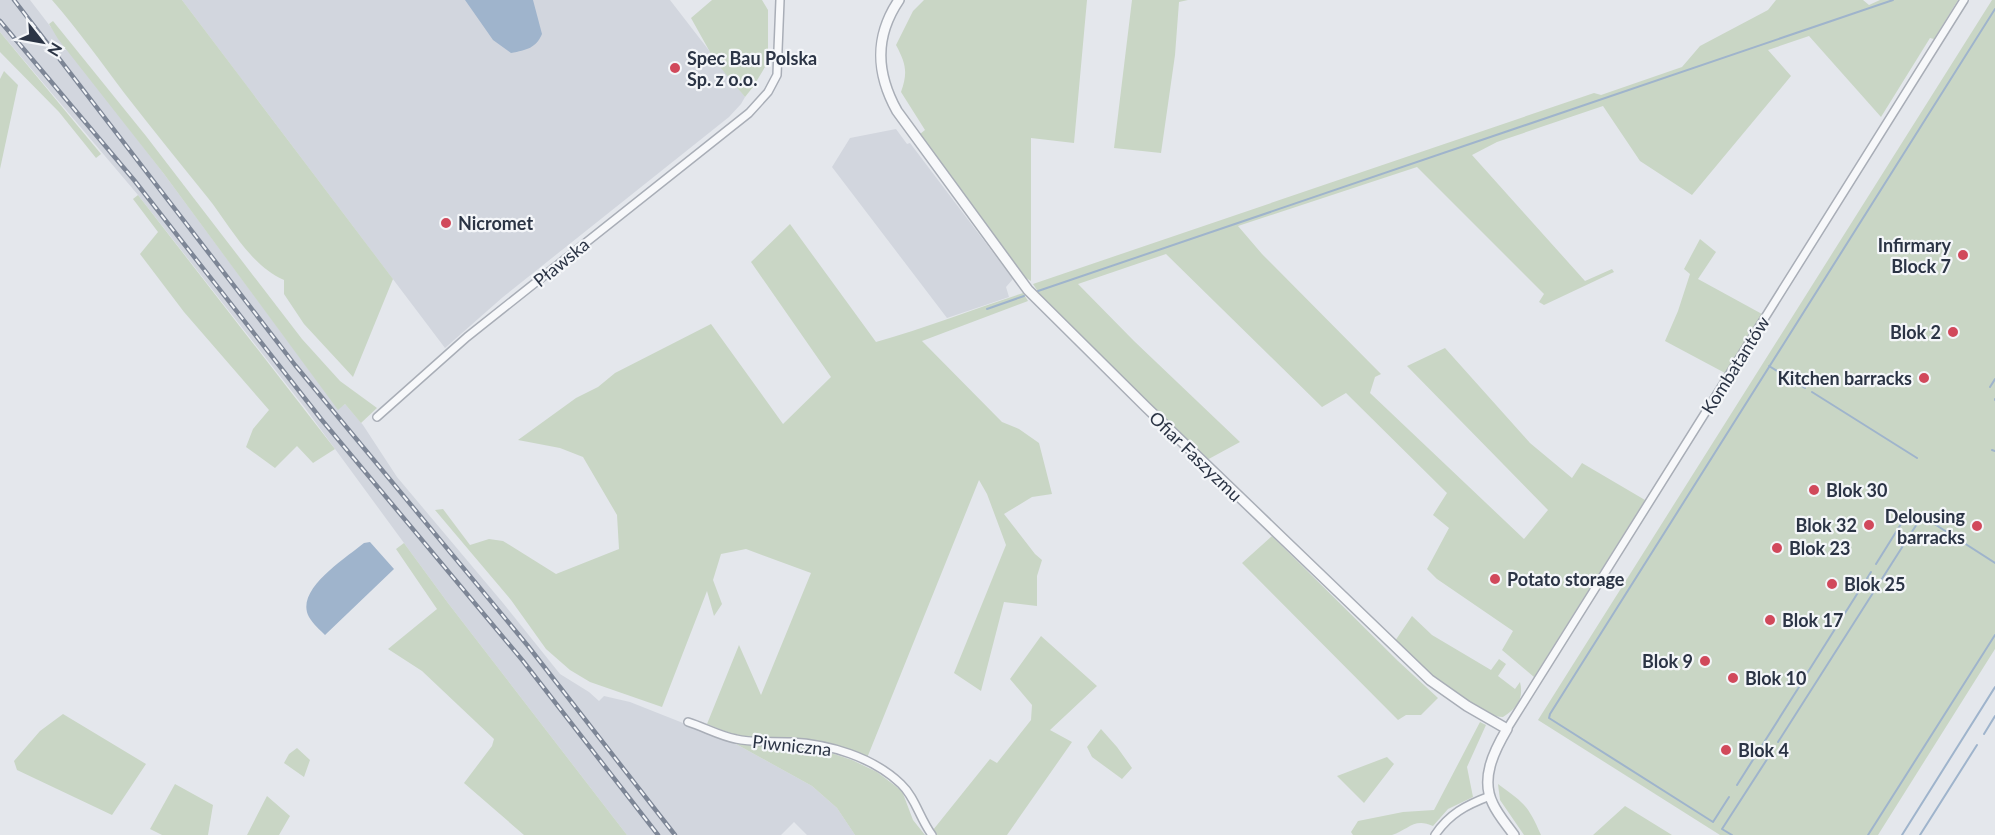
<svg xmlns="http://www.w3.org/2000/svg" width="1995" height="835" font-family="Lato,sans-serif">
<rect width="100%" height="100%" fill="#e4e7ec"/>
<path fill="#d2d6de" d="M0 0H30L164 174 338 409 345 404 363 425 397 477 503 603 560 674 589 692 599 701 604 696 630 702 736 744 812 786 837 808 855 835H807L794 822 781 835H627L448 603 305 408 138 195 0 32Z
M182 0H670L745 97 741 104 729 117 503 297 445 348Z
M896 129 907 144 910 143 1013 279 1006 287 1009 297 947 318 832 167 850 138Z"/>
<path fill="#c9d6c5" d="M52 0H182L393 279 353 377 304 324 284 294V280C249 264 231 227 208 198 180 163 152 129 125 94 101 62 78 30 52 0Z
M712 0H762L768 10V62L753 87 745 97 715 61 691 18Z
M924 0H1087L1074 143 1031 138V281L1026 278 920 134 925 130 901 92C908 72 906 64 896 45L913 11Z
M1132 0H1188L1179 2 1175 55 1161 153 1114 148Z
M1776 0H1863L1869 5 1880 0H1958L1934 39 1930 38 1881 117 1809 36 1768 50 1791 76 1692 195 1640 161 1603 106 1497 142 1472 155 1585 281 1612 269 1614 272 1544 305 1539 302 1544 294 1417 167 1238 226 1262 254 1381 374 1375 377 1370 393 1524 539 1548 510 1407 366 1445 348 1530 443 1572 478 1582 463 1645 500 1534 677 1502 650 1513 631 1437 579 1427 569 1449 528 1433 515 1447 493 1346 393 1322 407 1166 254 1078 284 1134 341 1240 442 1205 461 1043 299 1033 284 1594 93 1601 95 1682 67 1700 46 1768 10Z
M1992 0H1995V649L1878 835H1720L1538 720Z
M53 21 146 136 302 339 340 381 377 408 361 423 345 404 338 410 164 174 58 39 49 24Z
M0 32 101 154 96 158 59 112 0 52Z
M4 71 18 85 0 169V79Z
M138 195 335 449 313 463 297 446 275 468 246 447 253 429 269 410 184 312 140 254 158 232 133 199Z
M790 224 876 342C925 328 974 309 1023 293L1028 301 922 341 1002 422 1019 429 1039 443 1052 494 1032 497 1004 514 1035 554 1042 560 1037 576V606L1004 602 981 691 954 673 1006 545 987 494 979 480 867 758 843 747 802 740 739 737 707 724 739 645 761 695 811 573 746 549 721 554 713 580 722 604 714 616 707 591 662 707 590 682 570 670 546 649 511 600 435 510 443 509 470 545 489 539 503 541 556 574 619 549 617 515 583 457 560 448 518 440 576 398 598 387 615 373 711 324 783 424 831 377 751 262Z
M1700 239 1716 252 1698 279 1762 314 1725 373 1665 341 1678 311 1690 274 1684 269Z
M1272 536 1398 661 1438 698 1421 715H1406L1398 720 1242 563Z
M404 543 448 603 627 835H524L464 783 492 746 494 739 422 671 388 649 437 609 396 549Z
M1412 616 1432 635 1491 670 1499 659 1506 664 1498 676 1515 689 1520 682C1524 699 1517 708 1503 717 1468 715 1419 665 1395 641Z
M1041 636 1097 686 1050 730 1072 742 1007 835H937L933 830 990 759 997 763 1031 720 1032 705 1010 679Z
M63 714 146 764 112 815 17 770 14 761 40 731Z
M1480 722 1486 725 1467 767 1473 797 1448 809 1433 826C1414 817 1408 830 1392 835 1381 835 1364 835 1353 835L1351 832 1358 821 1403 812 1434 810Z
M1101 729 1117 747 1132 768 1122 779 1092 757 1087 747Z
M736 744 816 748 852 760 877 772 902 791 913 820 925 835H855L837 808 812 786Z
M297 748 310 760 304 777 284 763 289 754Z
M1387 757 1394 764 1364 803 1337 776Z
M175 784 213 805 208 835H162L150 829Z
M1498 784C1524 803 1528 805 1541 835H1524L1500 800Z
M267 796 290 816 279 835H247Z
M1625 806 1672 835H1593Z"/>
<path fill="#9fb4cc" d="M465 0H533L542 34C536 48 527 50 511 53L493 40Z
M370 542 394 569 325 635C320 630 313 624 309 617 294 590 346 558 364 543Z"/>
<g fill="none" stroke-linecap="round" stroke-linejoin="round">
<path stroke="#9fb4cc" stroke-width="2" d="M1038 291 1893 0
M987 309 1024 296
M1769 366 1805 388
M1990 387 1995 379
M1812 392 1917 458
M1995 400V399
M1992 450 1995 451
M1876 564 1906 516
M1840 621 1871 572
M1806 675 1835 629
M1984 734 1995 716
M1778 742 1922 516 1995 563
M1737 785 1799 687
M1729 797 1713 822 1549 718 1550 714 1995 9
M1732 835 1722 829 1773 750
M1868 835 1995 635
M1902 835 1995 687
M1920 835 1977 745"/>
<defs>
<path id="minor" d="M377 417 467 337 749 113 768 92 777 75 780 0
M688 722C704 727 720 736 736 739 753 743 773 741 791 742 829 744 873 757 901 784 915 797 920 819 932 835
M1507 729 1964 0
M1435 835C1449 814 1466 805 1490 796"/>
<path id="tertiary" d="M899 0C874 37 876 73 897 111L1028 290 1146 407 1430 680 1467 706 1507 729C1494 751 1480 779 1493 804 1498 815 1507 825 1514 835"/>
</defs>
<use href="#minor" stroke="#a9aeb7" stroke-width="10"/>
<use href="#tertiary" stroke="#a9aeb7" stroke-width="12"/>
<use href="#minor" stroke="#f7f8fa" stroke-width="7"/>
<use href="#tertiary" stroke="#f7f8fa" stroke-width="9"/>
<defs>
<path id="rail" d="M14 0 295 365 528 646 675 835
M0 21 134 180 321 419 523 661 658 835"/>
</defs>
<use href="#rail" stroke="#7d8696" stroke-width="4.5"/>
<use href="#rail" stroke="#f4f6f9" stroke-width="2" stroke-dasharray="7" stroke-linecap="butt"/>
</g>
<g fill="#d1495b" stroke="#f4f6f9" stroke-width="2">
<circle cx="675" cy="68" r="6"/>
<circle cx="446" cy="223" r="6"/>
<circle cx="1963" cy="255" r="6"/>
<circle cx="1953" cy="332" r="6"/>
<circle cx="1924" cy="378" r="6"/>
<circle cx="1814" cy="490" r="6"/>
<circle cx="1869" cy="525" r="6"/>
<circle cx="1977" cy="526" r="6"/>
<circle cx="1777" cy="548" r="6"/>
<circle cx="1495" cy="579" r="6"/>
<circle cx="1832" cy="584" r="6"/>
<circle cx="1770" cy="620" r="6"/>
<circle cx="1705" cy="661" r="6"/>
<circle cx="1733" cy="678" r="6"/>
<circle cx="1726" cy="750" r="6"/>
</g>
<g text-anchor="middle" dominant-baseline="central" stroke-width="4.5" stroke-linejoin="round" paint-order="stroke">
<g font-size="18" font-weight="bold" fill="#2b3445" stroke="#f4f6f9" text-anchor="start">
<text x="687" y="58">Spec Bau Polska<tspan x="687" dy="21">Sp. z o.o.</tspan></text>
<text x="458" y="223">Nicromet</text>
<text x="1951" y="245" text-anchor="end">Infirmary<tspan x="1951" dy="21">Block 7</tspan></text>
<text x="1941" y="332" text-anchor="end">Blok 2</text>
<text x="1912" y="378" text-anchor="end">Kitchen barracks</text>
<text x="1826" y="490">Blok 30</text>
<text x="1965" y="516" text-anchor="end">Delousing<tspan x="1965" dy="21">barracks</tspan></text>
<text x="1857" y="525" text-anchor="end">Blok 32</text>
<text x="1789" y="548">Blok 23</text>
<text x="1507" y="579">Potato storage</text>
<text x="1844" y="584">Blok 25</text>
<text x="1782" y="620">Blok 17</text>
<text x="1693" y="661" text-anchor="end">Blok 9</text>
<text x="1745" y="678">Blok 10</text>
<text x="1738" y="750">Blok 4</text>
</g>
<g font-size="18" fill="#2b3445" stroke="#f4f6f9">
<text transform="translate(561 262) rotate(-39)">Pławska</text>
<text transform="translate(1735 365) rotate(-58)">Kombatantów</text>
<text transform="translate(1196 456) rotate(44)">Ofiar Faszyzmu</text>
<text transform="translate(792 745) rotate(6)">Piwniczna</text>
</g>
</g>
<g transform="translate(42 42) rotate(121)" stroke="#f4f6f9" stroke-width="4.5" paint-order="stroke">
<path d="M0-4.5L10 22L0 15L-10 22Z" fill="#2b3445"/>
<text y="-9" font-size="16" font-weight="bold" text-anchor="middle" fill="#2b3445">N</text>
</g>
</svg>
